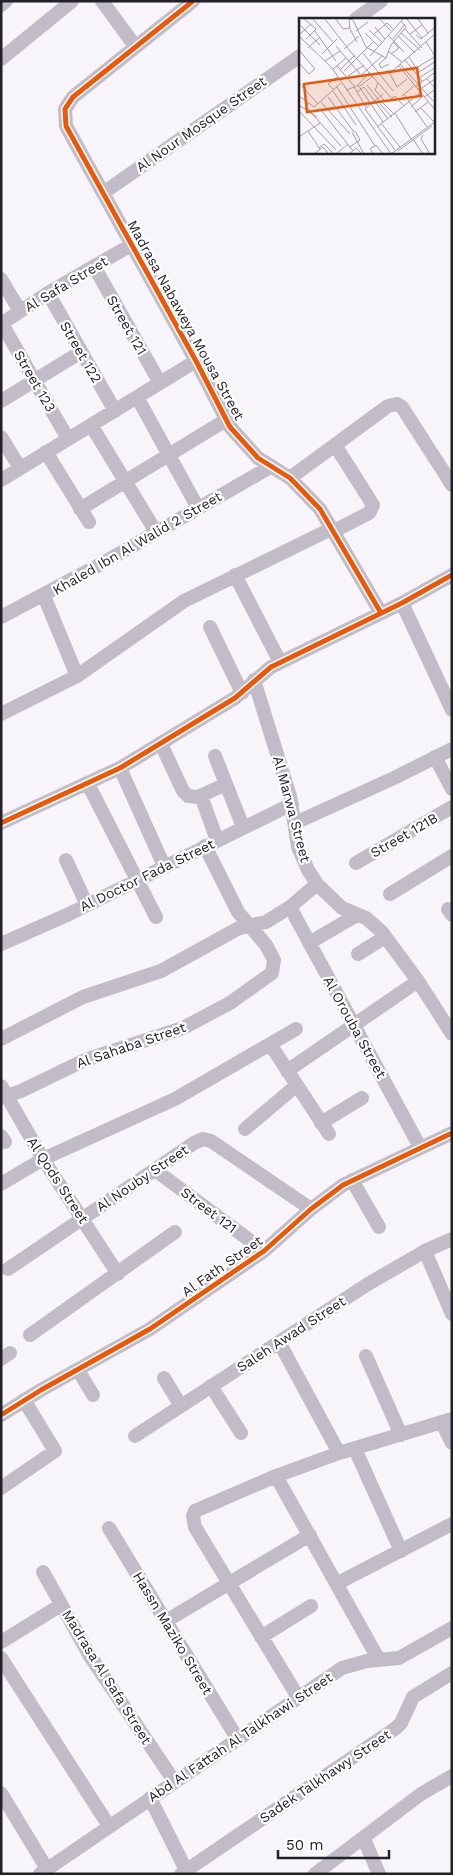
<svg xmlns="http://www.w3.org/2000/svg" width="453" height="1875" font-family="'Work Sans',sans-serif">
<rect width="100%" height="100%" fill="#f7f5fa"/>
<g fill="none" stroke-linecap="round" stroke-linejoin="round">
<path stroke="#c1bcc8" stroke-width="14" d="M102 1 135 46
M193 1 73 97 65 109 66 126 196 361 230 427 258 458 290 478 320 509 381 613
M1 5 6 1
M356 19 381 1
M1 59 72 1
M103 193 300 56
M95 268 160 383
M1 279 20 311
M48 293 115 411
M1 324 48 293 131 245
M2 324 68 439
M137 397 198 508
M1 401 81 352
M91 425 156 532
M1 437 20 468
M46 452 89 522
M290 478 388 406 397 404 402 407 452 485
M1 480 196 361
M80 509 226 420
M334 531 369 513 373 505 335 445
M235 575 280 662
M44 596 77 676
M402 603 452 710
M1 617 101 564 272 466
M210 627 242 693
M254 680 290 796 298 847 308 870 317 884 342 908 366 918 381 931 418 981 452 1034
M1 714 77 676 184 601 333 528
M161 744 183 791 188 796 198 797 226 784
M215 756 243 827
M435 757 452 789
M120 768 164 866
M88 784 156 917
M201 796 217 840
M1 823 120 768 235 698 271 667 402 603 452 575
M295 823 394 778 452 749
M66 860 87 905
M356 863 452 807
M390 894 452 856
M290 907 420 1147
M448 909 452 915
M309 943 357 915
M1 944 67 915 292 804
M358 954 385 937
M1 1039 83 997 161 971 239 928 266 922 290 907 317 884
M270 1044 329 1134
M287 1071 418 981
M1 1086 43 1159 118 1274
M1 1098 21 1091 85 1060 183 1028 230 1003 272 973 274 960 266 945 238 912 205 846
M321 1123 362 1098
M245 1129 297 1085
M1 1136 5 1142
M155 1170 264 1251
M352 1180 379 1227
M1 1184 43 1159 175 1099 296 1029
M425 1251 452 1314
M8 1269 194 1143 203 1139 211 1141 311 1209
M30 1335 175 1232
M279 1342 339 1453
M366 1356 401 1435
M1 1359 10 1353
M78 1370 93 1395
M164 1378 181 1406
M211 1386 241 1433
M1 1415 41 1390 150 1329 264 1251 311 1209 343 1185 452 1133
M442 1423 452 1443
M135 1436 368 1284 425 1251 452 1239
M355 1449 401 1551
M276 1476 379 1660
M1 1488 55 1451 24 1400
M109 1528 237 1738
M43 1572 90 1656 174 1781
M338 1583 452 1524
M166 1621 310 1535
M261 1637 311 1606
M1 1642 61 1605
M1 1658 109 1826
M298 1697 195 1527 193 1516 195 1511 276 1476 339 1453 452 1419
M1 1793 47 1869
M150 1798 188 1874
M364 1839 379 1874
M40 1874 342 1668 367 1661 399 1658 452 1628
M181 1874 396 1728 401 1723 413 1697 452 1673
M315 1874 421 1794 452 1776"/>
<defs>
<path id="cycleway" d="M193 1 73 97 65 109 66 126 196 361 230 427 258 458 290 478 320 509 381 613
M1 823 120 768 235 698 271 667 402 603 452 575
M1 1415 41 1390 150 1329 264 1251 311 1209 343 1185 452 1133"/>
</defs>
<use href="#cycleway" stroke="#fff" stroke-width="8"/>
<use href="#cycleway" stroke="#e8590c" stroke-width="5"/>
</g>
<g text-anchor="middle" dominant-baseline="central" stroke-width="4.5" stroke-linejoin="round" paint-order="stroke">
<g font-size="14" fill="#232128" stroke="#fff">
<text transform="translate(201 124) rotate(-35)">Al Nour Mosque Street</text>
<text transform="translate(66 284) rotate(-31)">Al Safa Street</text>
<text transform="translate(186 320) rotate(61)">Madrasa Nabaweya Mousa Street</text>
<text transform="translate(127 325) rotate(60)">Street 121</text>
<text transform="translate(81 352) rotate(60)">Street 122</text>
<text transform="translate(35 381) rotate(60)">Street 123</text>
<text transform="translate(137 543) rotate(-30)">Khaled Ibn Al Walid 2 Street</text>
<text transform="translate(292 809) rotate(75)">Al Marwa Street</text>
<text transform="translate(404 835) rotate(-30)">Street 121B</text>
<text transform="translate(147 875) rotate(-26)">Al Doctor Fada Street</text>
<text transform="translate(355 1027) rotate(61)">Al Orouba Street</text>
<text transform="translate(131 1045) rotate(-19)">Al Sahaba Street</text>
<text transform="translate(142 1178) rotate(-34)">Al Nouby Street</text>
<text transform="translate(58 1180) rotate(57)">Al Qods Street</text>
<text transform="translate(209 1210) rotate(37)">Street 121</text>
<text transform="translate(222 1266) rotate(-35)">Al Fath Street</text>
<text transform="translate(291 1334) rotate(-33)">Saleh Awad Street</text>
<text transform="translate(173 1633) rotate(59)">Hassn Maziko Street</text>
<text transform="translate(107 1677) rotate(58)">Madrasa Al Safa Street</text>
<text transform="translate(240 1737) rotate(-34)">Abd Al Fattah Al Talkhawi Street</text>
<text transform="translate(325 1776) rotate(-34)">Sadek Talkhawy Street</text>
</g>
</g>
<g transform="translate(299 18)">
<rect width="136" height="136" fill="#f7f5fa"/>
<path fill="none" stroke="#a2a0a6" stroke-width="1" d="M4 0 17 11 7 21M13 0 34 24M25 0 51 33M36 0 44 11 50 10M53 0 67 29 87 40M80 0 92 13M107 0 123 20M53 1 50 2 51 11 58 24M119 1 129 15M1 7 21 27M76 9 86 21M106 11 123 30M70 12 83 24M16 13 37 43M57 13 69 4M66 15 79 28M102 15 121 32M75 16 88 5 94 11M111 16 123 7M0 17 12 6M89 17 105 34M117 17 122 21 135 10M0 18 33 50 92 136M99 18 116 35M94 21 106 6M127 24 136 38M37 28 61 56M9 30 21 19M45 31 60 18M0 32 16 51 10 56 0 45M51 33 95 83M89 33 103 44M64 35 94 73M23 36 38 21M92 36 100 30 94 24M71 38 105 0M110 39 117 50 137 38M87 40 92 27 107 9 102 3M87 40 80 46 82 50 90 46M106 42 124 64M26 43 41 33M101 46 134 83M99 47 137 93M38 48 56 69M34 51 47 40M41 52 56 37M89 52 98 69 108 61M45 53 75 23M91 55 137 15M117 56 137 43M49 58 65 47M60 59 83 38M120 60 137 49M0 65 19 86M79 65 76 72 85 82M59 67 84 104M68 67 82 85M61 68 74 58M38 69 76 128M55 69 67 89M116 69 135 55M123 70 137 60M35 72 29 66 38 59M47 72 58 68 71 54M34 73 57 107M58 74 65 69 89 101M84 76 66 91 96 132M105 76 128 109M0 78 15 89 42 65M103 78 115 68M29 79 55 114M125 79 134 73 136 71H137L128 61M93 80 96 78 105 88M22 84 51 116M10 85 7 89 42 128M84 85 95 96M81 86 93 99M0 87 18 99M112 89 124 78M122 90 135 104M22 92 54 133M0 93 37 132M116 94 129 84M96 95 112 121M82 105 101 129M78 109 121 75M9 113 21 131M53 114 65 136M124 117 122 121 131 136M0 119 21 105M114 121 124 136M51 129 61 122 56 113M20 130 25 126 35 136M99 133 133 108M15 136 24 129 29 135M37 136 49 126M50 136 57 130 63 136M75 136 71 131 77 127 84 136M92 136 137 103"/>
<path fill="#e8590c" fill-opacity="0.15" stroke="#e8590c" stroke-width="2.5" d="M118 50 122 78 8 94 5 66Z"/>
<rect width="136" height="136" fill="none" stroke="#232128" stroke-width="2.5"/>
</g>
<rect width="453" height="1875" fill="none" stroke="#232128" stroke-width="5"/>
<path d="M278 1850v8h111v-8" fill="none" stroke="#232128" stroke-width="2.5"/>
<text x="286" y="1850" font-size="15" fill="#232128" stroke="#ffffff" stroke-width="4" paint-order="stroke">50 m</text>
</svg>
